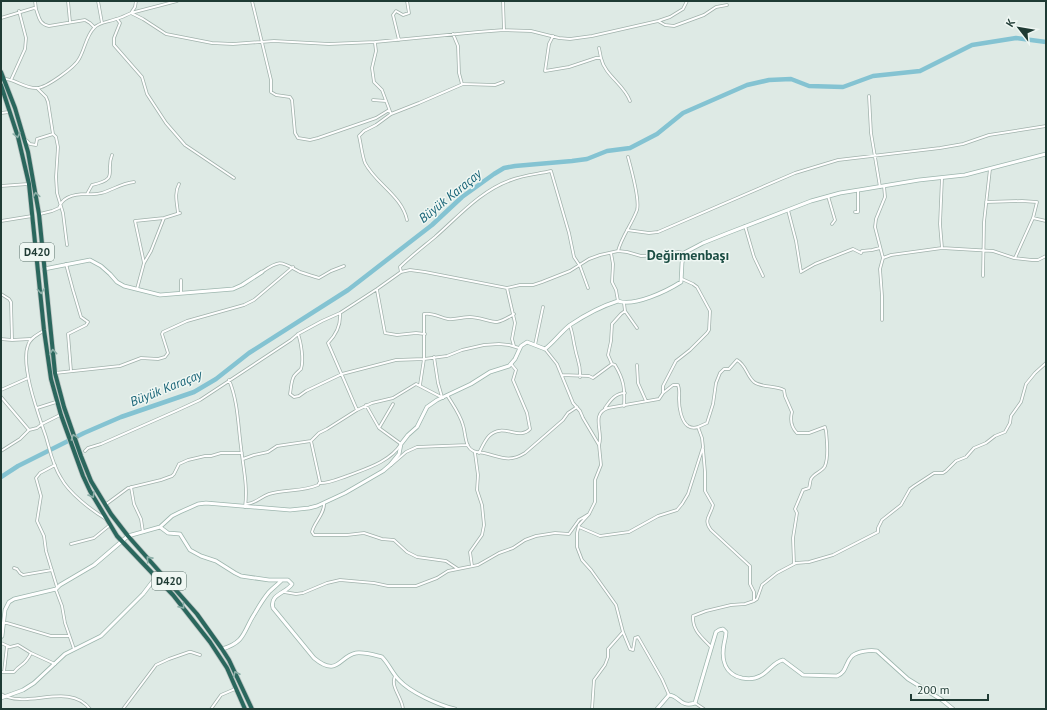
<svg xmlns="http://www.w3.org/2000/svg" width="1047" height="710" font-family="'PT Sans',sans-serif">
<rect width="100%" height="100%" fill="#deeae5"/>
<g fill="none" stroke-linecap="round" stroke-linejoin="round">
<path stroke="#84c3d2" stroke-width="4.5" d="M1 477 18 466 84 433 121 417 194 392 216 379 249 353 348 290 432 225 462 197 494 174 504 168 515 166 572 161 587 159 607 151 630 148 657 134 683 113 747 85 769 80 791 79 809 86 843 87 873 76 920 71 972 45 1016 38 1046 42"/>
<defs>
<path id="street" d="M35 1 36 9
M68 1 70 22
M98 1 102 23
M136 1 135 7 131 13 177 1
M252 1 271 80V92L276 95 290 97 292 100 295 133 298 138 310 140 318 138 376 118 389 110
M503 1 504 30
M1 18 34 8 36 9C39 17 39 24 49 26L85 20 90 23 94 27
M117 19 120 23 114 38V45L142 77 147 94 166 123 185 145 234 178
M658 21 665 25 674 26 704 15 716 7 727 5
M453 34 458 46 459 73 462 84
M553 36 549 44 545 71 569 67 596 58H601C605 76 624 84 630 101
M399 40 393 15 396 11 403 15 409 13 407 1
M375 43 376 51 372 68 374 82 382 90 391 114 376 125 364 131 359 136C361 144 362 155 365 163 376 184 402 196 407 220
M599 48 601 58
M1 79C13 77 24 89 37 88 46 88 75 67 79 59 85 49 86 36 94 28 99 22 109 22 116 19 121 18 126 15 131 13L143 19 166 34 212 43 233 44 274 41 329 44 375 42 478 32 504 30 531 31 559 38 570 39 592 36 658 21 670 17 683 9 687 1
M11 80 25 49 26 38 19 11
M37 88 46 97 48 102 53 134 56 137 58 147 56 177 57 193 63 213 67 245
M869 96 871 133 880 187
M373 100 386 101
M1 113 9 112
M391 114 419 103 463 84 495 85 503 82
M26 140 30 144 36 145 37 139 53 134
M1 186 28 184
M87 194C108 196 115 184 134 182
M828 196 835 220 832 224
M986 202 1022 201 1037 202 1033 218 1015 258
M788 210 796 241 801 272 815 264 853 249 861 253 862 251 872 250 880 248
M855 212H858V190
M178 213C177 203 174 193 179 184
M40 214 52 211 59 208C62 196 76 194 87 194L92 185C120 179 105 172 112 155
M1033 218 1046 221
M1 221 32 216
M745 226 754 257 763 276
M627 230 649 233 658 232 795 173 838 160 940 148 963 144 989 135 1046 126
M942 248 940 224 942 178
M618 251C622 236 632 224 637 210 640 200 631 168 628 157
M611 253 613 264 612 282 616 290 618 301
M883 258 891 255 942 248 993 251 1014 258 1032 260H1038L1046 256
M144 263 135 221 164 218 180 213
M66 264 73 290 81 317 88 322 86 325 68 334 71 371
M262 272C281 259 281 262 300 272 306 274 312 276 319 278L331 271 344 266
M401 272 400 267C411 256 423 247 435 237 459 216 480 191 511 180 524 175 538 174 551 171L569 233 574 257 580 266 588 288
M983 276 984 222 990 169
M507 288 515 323 512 339 514 346
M137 289 144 263 151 251 164 218
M377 290 385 333 397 335 416 333 425 334
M181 293V280
M1 294 9 299 11 302 12 340
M625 311 637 328
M340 313C341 325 336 335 328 343L357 410
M882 320V296L880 269 883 258 875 227 876 219 885 197 884 186
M570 326C573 334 573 340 575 348 577 360 581 364 580 377
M43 331C37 335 30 338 28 345 20 366 39 416 46 437 50 451 53 466 61 478 69 493 91 510 106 519
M298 334C301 342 304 360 301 369 299 371 296 373 294 376 291 381 291 389 290 394L294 397 299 396 306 391 342 374 396 360 424 359 447 356 462 350 484 345 499 344 509 345 519 348
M1 339 12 340 30 339
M535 345 543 307
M545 349 557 364 573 403 580 411 583 418 599 445C604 433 590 414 608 408L659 399 663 393V386L676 361 690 350 707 333 709 330 710 311 697 287 693 284 682 279
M434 357 438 383 442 397
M612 364 615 365C624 380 625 389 624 406
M637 365 638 383 646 401
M55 373 120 366 141 358 158 359 165 357 168 353 162 334 163 332 187 321 244 305 254 300 293 267
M562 375 589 376 593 378 612 364 608 355 611 341 612 324 621 314 625 311 624 303
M229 380C238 401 238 425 241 447 243 467 248 486 245 507
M420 385 424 359V314C433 312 440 318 448 319 455 320 463 317 470 317 479 317 490 322 497 322 503 321 509 317 514 314
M1 390 28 378
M447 395C453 405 460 414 463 425 465 431 465 440 468 446 472 453 478 452 484 453 501 457 509 463 525 453L563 420 568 413 577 407
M1 397 29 430
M37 408 56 402
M605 408C610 401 615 393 625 393
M698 427 707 423 713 404 716 383 720 373 724 369H729L737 360C747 366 746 375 754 382 762 388 775 385 784 390L785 396 792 412C790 420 791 427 797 433H809L825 427 826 431C827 441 829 456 825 466 822 472 814 473 811 479 810 481 810 486 809 488L803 490 795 509 797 513 793 538 794 564
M379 428 393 404
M599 445 601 465 595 480V502L589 514 579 525 577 533V547L582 560 591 570 616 605 623 632 630 649 633 650 635 638 638 637 662 679 669 695
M703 449 705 472V491L713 505C710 517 703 519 711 530L750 566V584L754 592V601
M1 451 20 439 29 430 37 428 42 424 60 415
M85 451 88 448 101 444 176 411 200 400 291 340 298 334 322 321 340 313 377 289 401 272 410 270 425 272 507 288 520 285H533L542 282 570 271 589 259 600 255 618 251 627 252 641 256 664 255 678 252 684 253
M479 453C482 447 485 440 489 436 503 422 519 441 530 429L527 413 513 380 516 370 511 364
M243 459 254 455 268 452 277 446 311 441 319 433 327 429 357 410 372 403 393 398 416 384 443 398
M55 465 40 473 36 478 41 496 37 521 44 536 46 551 57 587
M391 465 406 452 417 447 468 445
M319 483C328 484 338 479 347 476 365 469 390 462 401 444L379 428 366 405
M131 487 134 504 141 519 143 532
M324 503C325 514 314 522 312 532L314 535H347L364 533 382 539 394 540 407 552 417 557 446 561 458 569
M246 504C255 504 260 497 269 494 285 489 302 492 318 485L320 482 311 441
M105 505 128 488 161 480 172 476 174 474 179 464 188 460 205 456H211L221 453H242
M579 527 600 536 629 532 658 516 677 510 682 504 688 494 703 447 702 438 698 427C695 428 691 428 688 426 681 421 679 407 679 399 679 394 680 390 678 385H673L663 393
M71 544 94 538 110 525
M472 566 470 552 482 535 484 525 482 505 477 490 478 475 475 453
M14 568 17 569 20 573 23 575 52 570
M56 590 62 606 65 623 74 649
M284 592 296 594 303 593 327 583 340 580 374 583 388 586H416L437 578 448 571 478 565 499 553 513 548 525 540 536 536 555 533 569 534 579 520 589 514
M1 623H7L51 636H69
M1 643 10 647 18 645 31 653 55 664
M711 647C703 638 692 631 693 616L706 611 731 605 745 604 754 601 757 599 762 585 777 573 796 563 809 562 833 555 878 532V528L882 520 901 505 910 489 914 486 934 473H943L946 471 956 461 966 457 974 448 986 443 995 436 1005 432 1010 423 1011 416 1021 402 1026 384 1035 373 1046 363
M1 672H14C21 663 25 666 31 653
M4 672 7 646
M395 676C390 687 402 697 403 709
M1 694C26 710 69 681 90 709
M695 703 704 709
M123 709 156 665 169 659 189 652H191L200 655
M211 709 221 695 235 689
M592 709 594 680 605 665 608 657V649L623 632"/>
<path id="secondary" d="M44 269 90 260 101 266 110 274 117 282 124 286 160 295 233 289 242 285 262 272
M160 527 168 533 180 534 190 550 201 556 216 561 235 573 241 576 269 580H288L292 584C287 593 269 594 273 608L314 658C338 678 339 656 356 653 365 652 374 655 382 657 389 664 392 673 399 680 410 692 438 705 455 709
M1 637 2 636 5 610 9 602 14 599 56 589 60 585 94 565 128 536 160 527 172 516 180 512 198 504 206 503 290 510 309 508 317 506 345 493 383 471 390 465 399 454 401 444 408 435 417 427 427 407 437 400 471 384 490 372 509 366 515 359 521 346 527 342 545 349C554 342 561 332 570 325 585 315 602 306 618 301 634 307 667 291 681 282L682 263 684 253 703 243 728 233 811 201 840 193 865 189 919 180 965 175 1046 154
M222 649C246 642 243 631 255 613 259 606 264 598 269 592 273 588 277 585 281 581
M1 698 23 690 34 683 65 654 101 636 143 594 156 577
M657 709 669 695C680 696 680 708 695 703L716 632 719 630 723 629 726 632C726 636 725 639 724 644 721 660 725 674 742 678 748 679 755 679 760 676 769 672 773 662 783 660L803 675 837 676C847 672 845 663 852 656 858 651 870 650 877 651L908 679 942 700 953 709"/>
<path id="highway" d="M1 72 15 108 28 152 39 214 55 373 64 407 81 456 91 481 111 514 128 536 197 614 222 649 229 660 252 709
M1 85 18 137 29 184 44 330 51 379 61 415 83 476 90 491 117 536 173 595 210 642 227 668 245 709"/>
</defs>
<use href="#street" stroke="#a1b2ac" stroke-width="3.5"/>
<use href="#secondary" stroke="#9db6ae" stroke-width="4.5"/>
<use href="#highway" stroke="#bcc4c2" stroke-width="5.5"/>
<use href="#street" stroke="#fff" stroke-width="2"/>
<use href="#secondary" stroke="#fff" stroke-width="3"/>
<use href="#highway" stroke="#2a675d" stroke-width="4"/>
</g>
<defs><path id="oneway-chevron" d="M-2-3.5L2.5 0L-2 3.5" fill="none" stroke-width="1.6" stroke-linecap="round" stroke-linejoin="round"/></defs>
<g stroke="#8cafa8">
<use href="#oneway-chevron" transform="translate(17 135) rotate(75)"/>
<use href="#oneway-chevron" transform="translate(36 195) rotate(-100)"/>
<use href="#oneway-chevron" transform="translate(41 291) rotate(85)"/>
<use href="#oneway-chevron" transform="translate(53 352) rotate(-96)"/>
<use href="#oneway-chevron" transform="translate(74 437) rotate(-109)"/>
<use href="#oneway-chevron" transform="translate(92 495) rotate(59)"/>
<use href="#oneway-chevron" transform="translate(149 559) rotate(-132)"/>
<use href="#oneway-chevron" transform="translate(182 606) rotate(50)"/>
<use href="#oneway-chevron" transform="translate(236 674) rotate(-116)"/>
</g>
<g text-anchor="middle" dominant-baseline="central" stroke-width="3" stroke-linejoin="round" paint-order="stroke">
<g fill="#eff7f3" stroke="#5d736d" stroke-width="1">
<rect x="20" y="243" width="34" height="18" rx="3"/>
<rect x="152" y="572" width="34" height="18" rx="3"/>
</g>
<g font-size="11" font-weight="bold" fill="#1f3b34">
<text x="37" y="252">D420</text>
<text x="169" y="581">D420</text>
</g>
<g font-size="13" font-style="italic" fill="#186477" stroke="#eff7f3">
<text transform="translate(450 196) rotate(-39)">Büyük Karaçay</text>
<text transform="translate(166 388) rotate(-22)">Büyük Karaçay</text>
</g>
<g font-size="14" font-weight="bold" fill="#1b4d43" stroke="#eff7f3">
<text x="688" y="255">Değirmenbaşı</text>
</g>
</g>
<rect width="1047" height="710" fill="none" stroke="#1f3b34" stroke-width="4"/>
<g transform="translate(1019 28) rotate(301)" stroke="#eff7f3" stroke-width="3" paint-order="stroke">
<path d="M0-3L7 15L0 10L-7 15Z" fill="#1f3b34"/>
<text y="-6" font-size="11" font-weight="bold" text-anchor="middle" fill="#1f3b34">K</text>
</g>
<path d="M911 694v6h77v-6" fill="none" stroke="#1f3b34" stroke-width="2"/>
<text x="917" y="694" font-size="12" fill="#1f3b34" stroke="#eff7f3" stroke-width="3" paint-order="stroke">200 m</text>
</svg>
